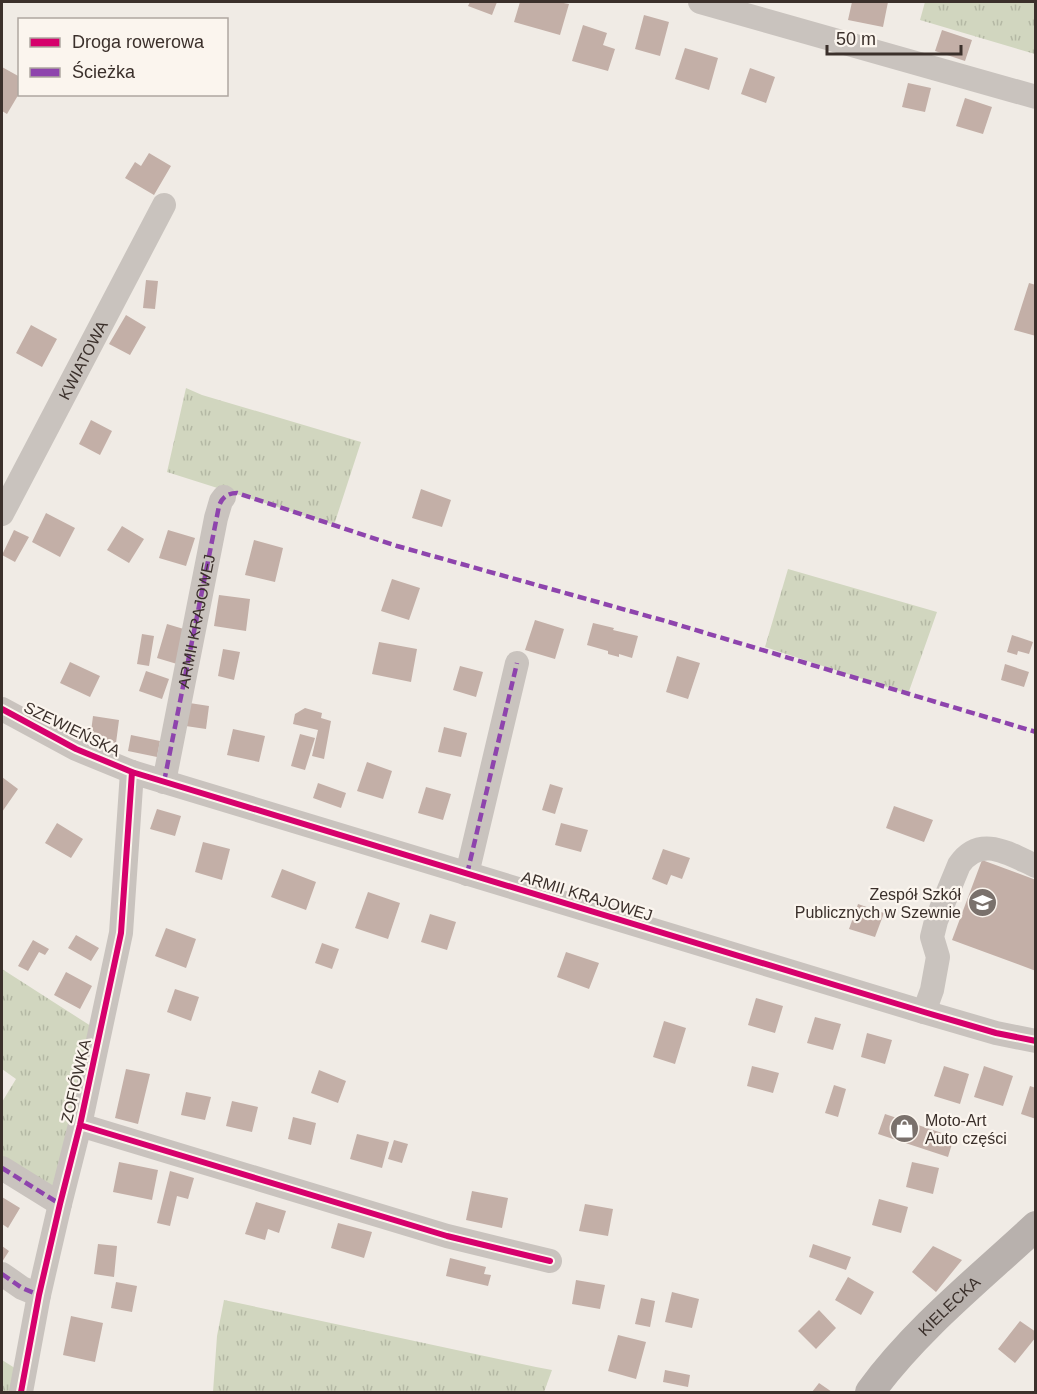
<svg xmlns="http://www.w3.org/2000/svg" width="1037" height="1394" font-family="Arial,sans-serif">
<defs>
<pattern id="grass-tufts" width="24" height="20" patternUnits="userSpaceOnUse" patternTransform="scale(1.5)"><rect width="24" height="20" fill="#d1d6bf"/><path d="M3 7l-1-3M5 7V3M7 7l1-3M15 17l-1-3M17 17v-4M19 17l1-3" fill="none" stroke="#b4b8a4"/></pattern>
</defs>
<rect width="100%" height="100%" fill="#f0ebe5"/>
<path fill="url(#grass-tufts)" d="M925 2H1035V54L920 20Z
M186 388 202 395 361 442 334 525 167 472Z
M788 569 937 612 908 694 765 647Z
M2 969 94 1028 57 1194 2 1168V1102L16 1079 2 1069Z
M224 1300 536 1367 552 1370 544 1392H213L217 1336Z
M2 1360 18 1370 13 1392H2Z"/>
<path fill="#c3afa7" d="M470 2H497L492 15 468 6Z
M520 2H558L569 4 560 35 514 22Z
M852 2H888L883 27 848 20Z
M644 15 669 22 660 56 635 49Z
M583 25 607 33 603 45 615 49 608 71 572 61Z
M942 30 972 40 965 61 935 51Z
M685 48 718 58 709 90 675 79Z
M2 67 20 77V92L7 114 2 111Z
M750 68 775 77 766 103 741 94Z
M908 83 931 88 925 112 902 107Z
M965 98 992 107 983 134 956 126Z
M149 153 171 166 154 195 125 178 135 162 141 166Z
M146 280 158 281 155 309 143 308Z
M1029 283 1036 285V336L1014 330Z
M126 315 146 327 130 355 109 344Z
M31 325 57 339 42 367 16 353Z
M91 420 112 431 100 455 79 444Z
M421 489 451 500 442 527 412 518Z
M46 513 75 528 60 557 32 542Z
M122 526 144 539 129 563 107 550Z
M14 530 29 537 15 562 2 555Z
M168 530 195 538 186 566 159 558Z
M254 540 283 548 275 582 245 575Z
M392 579 420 588 409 620 381 611Z
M219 595 250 599 246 631 214 626Z
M535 620 564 629 555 659 525 650Z
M593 623 614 628 613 630 638 636 632 658 619 654V657L608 654V651L587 645Z
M167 624 187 630 177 664 157 658Z
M142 634 154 636 149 666 137 664Z
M1012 635 1033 642 1029 654 1018 651 1017 655 1007 652Z
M379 642 417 649 411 682 372 674Z
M223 649 240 652 234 680 218 676Z
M677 656 700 663 688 699 666 692Z
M70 662 100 676 90 697 60 683Z
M1005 664 1029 672 1024 687 1001 680Z
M460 666 483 672 476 697 453 690Z
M146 671 169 679 162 699 139 691Z
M183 702 209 706 206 729 179 725Z
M305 708 322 713 321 718 331 721 324 759 312 756 318 730 293 724 295 714Z
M93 716 119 720 116 743 90 740Z
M444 727 467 733 461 757 438 752Z
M233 729 265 736 259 762 227 755Z
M300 734 315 738 305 770 291 766Z
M131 735 160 741 157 757 128 751Z
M367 762 392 771 383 799 357 791Z
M2 777 18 789 2 812Z
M318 783 346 793 341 808 313 798Z
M550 784 563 788 555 814 542 810Z
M426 787 451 794 443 820 418 813Z
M894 806 933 820 924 842 886 828Z
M157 809 181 816 175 836 150 829Z
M57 823 83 839 71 858 45 843Z
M561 823 588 830 581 852 555 845Z
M203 842 230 849 222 880 195 872Z
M663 849 690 858 682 879 671 875 667 885 652 879Z
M982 860 1036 880V971L952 940Z
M282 869 316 882 306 910 271 897Z
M368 892 400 903 388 939 355 928Z
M858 904 884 913 875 937 849 929Z
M430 914 456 922 447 950 421 942Z
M166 928 196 939 186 968 155 956Z
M76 935 99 948 91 961 68 948Z
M33 940 49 949 45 955 39 952 28 971 18 966Z
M322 943 339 949 332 969 315 963Z
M566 952 599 963 589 989 557 977Z
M66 972 92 986 80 1009 54 995Z
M175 989 199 997 191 1021 167 1012Z
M756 998 783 1006 775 1033 748 1025Z
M815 1017 841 1024 833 1050 807 1043Z
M664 1021 686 1028 675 1064 653 1057Z
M867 1033 892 1040 885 1064 861 1057Z
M752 1066 779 1073 773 1093 747 1086Z
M944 1066 969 1074 960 1104 934 1096Z
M984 1066 1013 1076 1003 1106 974 1097Z
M126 1069 150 1074 138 1124 115 1118Z
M319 1070 346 1081 338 1103 311 1093Z
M834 1085 846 1089 838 1117 825 1113Z
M1030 1086 1036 1088V1119L1021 1114Z
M186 1092 211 1097 205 1120 181 1115Z
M232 1101 258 1107 252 1132 226 1126Z
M885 1114 954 1137 948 1157 878 1134Z
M293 1117 316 1123 311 1145 288 1139Z
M357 1134 389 1142 382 1168 350 1159Z
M394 1140 408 1144 402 1163 388 1159Z
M119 1162 158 1170 152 1200 113 1192Z
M912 1162 939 1168 933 1194 906 1187Z
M170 1171 194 1178 188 1199 177 1196 170 1226 157 1223Z
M472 1191 508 1198 502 1228 466 1220Z
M2 1197 20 1208 8 1228 2 1224Z
M879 1199 908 1207 901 1233 872 1225Z
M256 1202 286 1211 279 1233 268 1229 265 1240 245 1234Z
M585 1204 613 1209 608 1236 579 1231Z
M338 1223 372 1232 364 1258 331 1248Z
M98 1244 117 1246 114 1277 94 1274Z
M813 1244 851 1257 846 1270 809 1257Z
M2 1246 9 1251 2 1262Z
M933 1246 962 1260 936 1292 912 1272Z
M450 1258 486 1267 484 1274 491 1275 488 1286 446 1276Z
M848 1277 874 1292 861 1315 835 1300Z
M576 1280 605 1285 600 1309 572 1304Z
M116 1282 137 1286 132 1312 111 1308Z
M672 1292 699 1299 692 1328 665 1322Z
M641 1298 655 1301 650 1327 635 1324Z
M819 1310 836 1328 816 1349 798 1331Z
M71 1316 103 1323 95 1362 63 1355Z
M1020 1321 1036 1332V1337L1015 1363 998 1349Z
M618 1335 646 1342 636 1379 608 1371Z
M665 1370 690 1375 688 1387 663 1382Z
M819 1383 832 1392H812Z"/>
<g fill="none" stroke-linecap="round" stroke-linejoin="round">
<g stroke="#c9c3be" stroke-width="24">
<path d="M700 2 1036 97"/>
<path id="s1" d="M2 514 164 205"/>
<path d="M2 709 76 749 132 772 924 1012 996 1033 1036 1041"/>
<path d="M164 782 216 518 221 501 224 497"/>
<path d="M467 874 517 663"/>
<path d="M924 1012 932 990 938 957 932 937 936 921 959 865C980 834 1009 854 1036 866"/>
<path d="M80 1125 447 1236 550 1261"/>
<path d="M2 1168 60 1204"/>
<path d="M2 1274 22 1288 39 1295"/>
<path d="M21 1392 39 1295 60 1204 80 1125 121 933 132 772"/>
</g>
<path stroke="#b8b1ad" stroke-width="30" id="s2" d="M870 1392C916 1329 979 1279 1036 1226"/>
<g stroke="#8e44ad" stroke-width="4.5" stroke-dasharray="9 4.5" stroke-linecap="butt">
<path id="s3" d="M164 782 219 506C222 497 228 493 237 493L397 546 669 622 1036 732"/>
<path d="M467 874 517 663"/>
<path d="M2 1168 60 1204"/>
<path d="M2 1274 22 1288 39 1295"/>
</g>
<defs>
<path id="cycleway" d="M2 709 76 749 132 772 924 1012 996 1033 1036 1041
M80 1125 447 1236 550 1261
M21 1392 39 1295 60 1204 80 1125 121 933 132 772"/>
</defs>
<use href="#cycleway" stroke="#fbf5ee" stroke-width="10"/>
<use href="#cycleway" stroke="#d6006c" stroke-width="6"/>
</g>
<defs>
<symbol id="school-disc" viewBox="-11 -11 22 22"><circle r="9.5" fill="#7a716c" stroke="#fbf5ee"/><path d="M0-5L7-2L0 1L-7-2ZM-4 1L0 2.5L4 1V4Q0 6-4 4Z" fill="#fff"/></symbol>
<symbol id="shop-disc" viewBox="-11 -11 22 22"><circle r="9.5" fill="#7a716c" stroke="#fbf5ee"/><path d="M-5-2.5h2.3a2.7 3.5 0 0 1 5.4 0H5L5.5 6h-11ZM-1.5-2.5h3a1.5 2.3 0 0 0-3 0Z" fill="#fff"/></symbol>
</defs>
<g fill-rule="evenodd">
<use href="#school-disc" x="966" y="886" width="33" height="33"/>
<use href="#shop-disc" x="888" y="1112" width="33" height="33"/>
</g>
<g text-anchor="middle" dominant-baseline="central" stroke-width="4.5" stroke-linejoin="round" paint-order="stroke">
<g font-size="16" fill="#3b302b" stroke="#fbf5ee">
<text stroke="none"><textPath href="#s1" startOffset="174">KWIATOWA</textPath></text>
<text stroke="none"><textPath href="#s3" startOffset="164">ARMII KRAJOWEJ</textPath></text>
<text transform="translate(72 729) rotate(26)">SZEWIEŃSKA</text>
<text transform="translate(587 896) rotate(17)">ARMII KRAJOWEJ</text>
<text transform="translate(76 1081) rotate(-77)">ZOFIÓWKA</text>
<text stroke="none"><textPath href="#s2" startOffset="117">KIELECKA</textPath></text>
</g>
<g font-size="16" fill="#3b302b" stroke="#fbf5ee" text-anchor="end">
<text x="961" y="894">Zespół Szkół<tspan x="961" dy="18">Publicznych w Szewnie</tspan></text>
<text x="925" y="1120" text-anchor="start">Moto-Art<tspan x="925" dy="18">Auto części</tspan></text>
</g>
</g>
<rect width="1037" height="1394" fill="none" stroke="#3b302b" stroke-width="6"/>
<rect x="18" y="18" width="210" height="78" fill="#fbf5ee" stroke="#aea6a0" stroke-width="1.5"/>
<rect x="30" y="38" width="30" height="9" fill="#d6006c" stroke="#aea6a0" stroke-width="1.5"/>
<text x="72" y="48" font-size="18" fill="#3b302b">Droga rowerowa</text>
<rect x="30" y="68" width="30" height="9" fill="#8e44ad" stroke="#aea6a0" stroke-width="1.5"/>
<text x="72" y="78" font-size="18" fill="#3b302b">Ścieżka</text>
<path d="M827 45v9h134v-9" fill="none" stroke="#3b302b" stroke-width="3"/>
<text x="836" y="45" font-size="18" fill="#3b302b" stroke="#fbf5ee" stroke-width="4.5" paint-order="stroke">50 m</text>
</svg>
